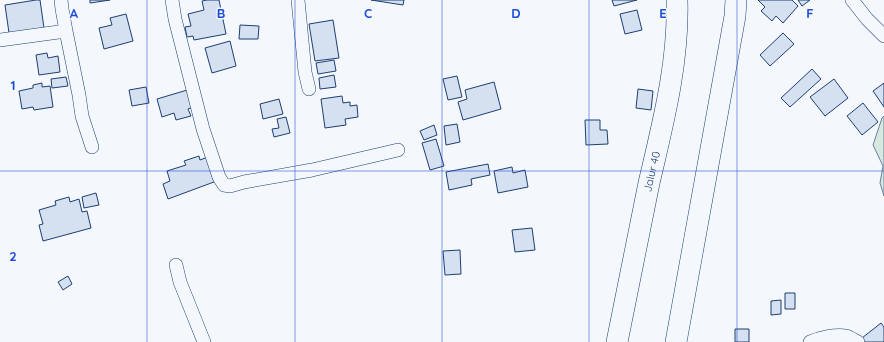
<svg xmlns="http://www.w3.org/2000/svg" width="884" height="342" font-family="Quicksand,sans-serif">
<rect width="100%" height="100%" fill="#f4f7fb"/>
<path fill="#d7e8df" stroke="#687fa3" d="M884 116V196L880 183 883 166 873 145 882 118Z"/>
<path fill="#d5e0f0" stroke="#1d3f73" d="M36 0H40L44 28 9 33 5 5Z
M90 0H110L90 3Z
M207 0H219L226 34 194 40 193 36 187 37 185 27 191 26 188 14 204 10 202 1Z
M371 0H404L403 5Z
M612 0H637L614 6Z
M758 0H792L798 6 783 23 776 16 772 21 761 11 765 7Z
M798 0H810L802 6Z
M637 10 642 30 625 34 620 14Z
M126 14 133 41 104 49 99 28 112 25 110 18Z
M333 20 339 58 315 61 309 24Z
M240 25 259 26 258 39H239Z
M783 33 794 44 770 66 760 55Z
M230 41 236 66 212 73 205 48Z
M47 53 48 58 58 56 60 72 39 75 36 55Z
M334 60 336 71 318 74 316 63Z
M812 69 821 79 790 107 781 98Z
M334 75 336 87 320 89 319 78Z
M457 76 462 97 448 100 443 79Z
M66 77 68 86 52 88 51 79Z
M834 79 848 98 825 116 810 97Z
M494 82 501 109 463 120 458 102 467 99 465 90Z
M42 83V87L50 86 53 107 34 110 33 107 22 109 19 91 33 88V85Z
M884 83V107L873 91Z
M146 87 149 103 132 106 129 90Z
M194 88 199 105 188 109 191 116 176 120 174 113 162 117 157 99Z
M638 89 653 91 651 110 636 108Z
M342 96 343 103 350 102V106L357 105 358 117 345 119 346 125 325 128 321 99Z
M279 99 283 114 263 119 260 104Z
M863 103 878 122 862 135 847 116Z
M286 117 290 133 274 137 272 129 279 128 277 119Z
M585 120H600V130H607L608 144 586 145Z
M457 124 460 142 446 145 444 126Z
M434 125 437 135 424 140 420 131Z
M436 139 444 166 430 170 422 143Z
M199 156 200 160 210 156 222 179 168 199 163 184 170 181 167 171 186 165 184 161Z
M488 164 490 175 471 179 472 185 449 190 446 172Z
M512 167 513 173 525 170 528 187 498 193 494 171Z
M96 193 99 205 84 208 82 197Z
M69 197 70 202 79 199 82 212 87 211 91 228 43 241 39 225 43 224 39 210 56 205 55 201Z
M532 228 535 250 515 252 512 230Z
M460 250 461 274 445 275 443 251Z
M68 276 72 284 63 290 58 282Z
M785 293H795V309H785Z
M781 300V314L771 315V301Z
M881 323 884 327V342H865L862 338Z
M735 329H749V342H735Z"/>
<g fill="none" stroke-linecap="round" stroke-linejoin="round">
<defs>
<path id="minor" d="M172 0 175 19 203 129 219 177 224 185 230 186 244 182 312 170 398 150
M298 0 305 72 309 89
M852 0 867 19 884 36
M66 31 79 95 82 116 92 147
M0 40 66 31 62 9 61 0
M176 265 180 282 204 342
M810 342C819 338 836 334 846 336 850 337 854 340 858 342"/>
<g id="trunk">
<path id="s1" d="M617 342C628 289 638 236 649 183 663 123 679 62 677 0"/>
<path d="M676 342 735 16 736 0"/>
</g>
</defs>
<use href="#minor" stroke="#1d3f73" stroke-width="14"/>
<use href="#trunk" stroke="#1d3f73" stroke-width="22"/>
<use href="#minor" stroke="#f4f7fb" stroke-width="13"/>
<use href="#trunk" stroke="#f4f7fb" stroke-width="21"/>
</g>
<path fill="none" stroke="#1d4ed8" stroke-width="1" stroke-opacity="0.55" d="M147 0V342M295 0V342M442 0V342M589 0V342M737 0V342M0 171H884"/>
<g text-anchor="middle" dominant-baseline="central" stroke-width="3" stroke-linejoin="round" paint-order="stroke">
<g font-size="11" fill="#1d3f73" stroke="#f4f7fb">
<text stroke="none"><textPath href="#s1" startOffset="174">Jalur 40</textPath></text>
</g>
</g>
<g font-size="13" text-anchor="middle" font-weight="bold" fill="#1d4ed8" stroke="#f4f7fb" stroke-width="3" stroke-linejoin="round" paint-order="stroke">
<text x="74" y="18">A</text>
<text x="221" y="18">B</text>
<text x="368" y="18">C</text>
<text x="516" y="18">D</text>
<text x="663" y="18">E</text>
<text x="810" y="18">F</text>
<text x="13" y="90">1</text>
<text x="13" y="261">2</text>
</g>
</svg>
